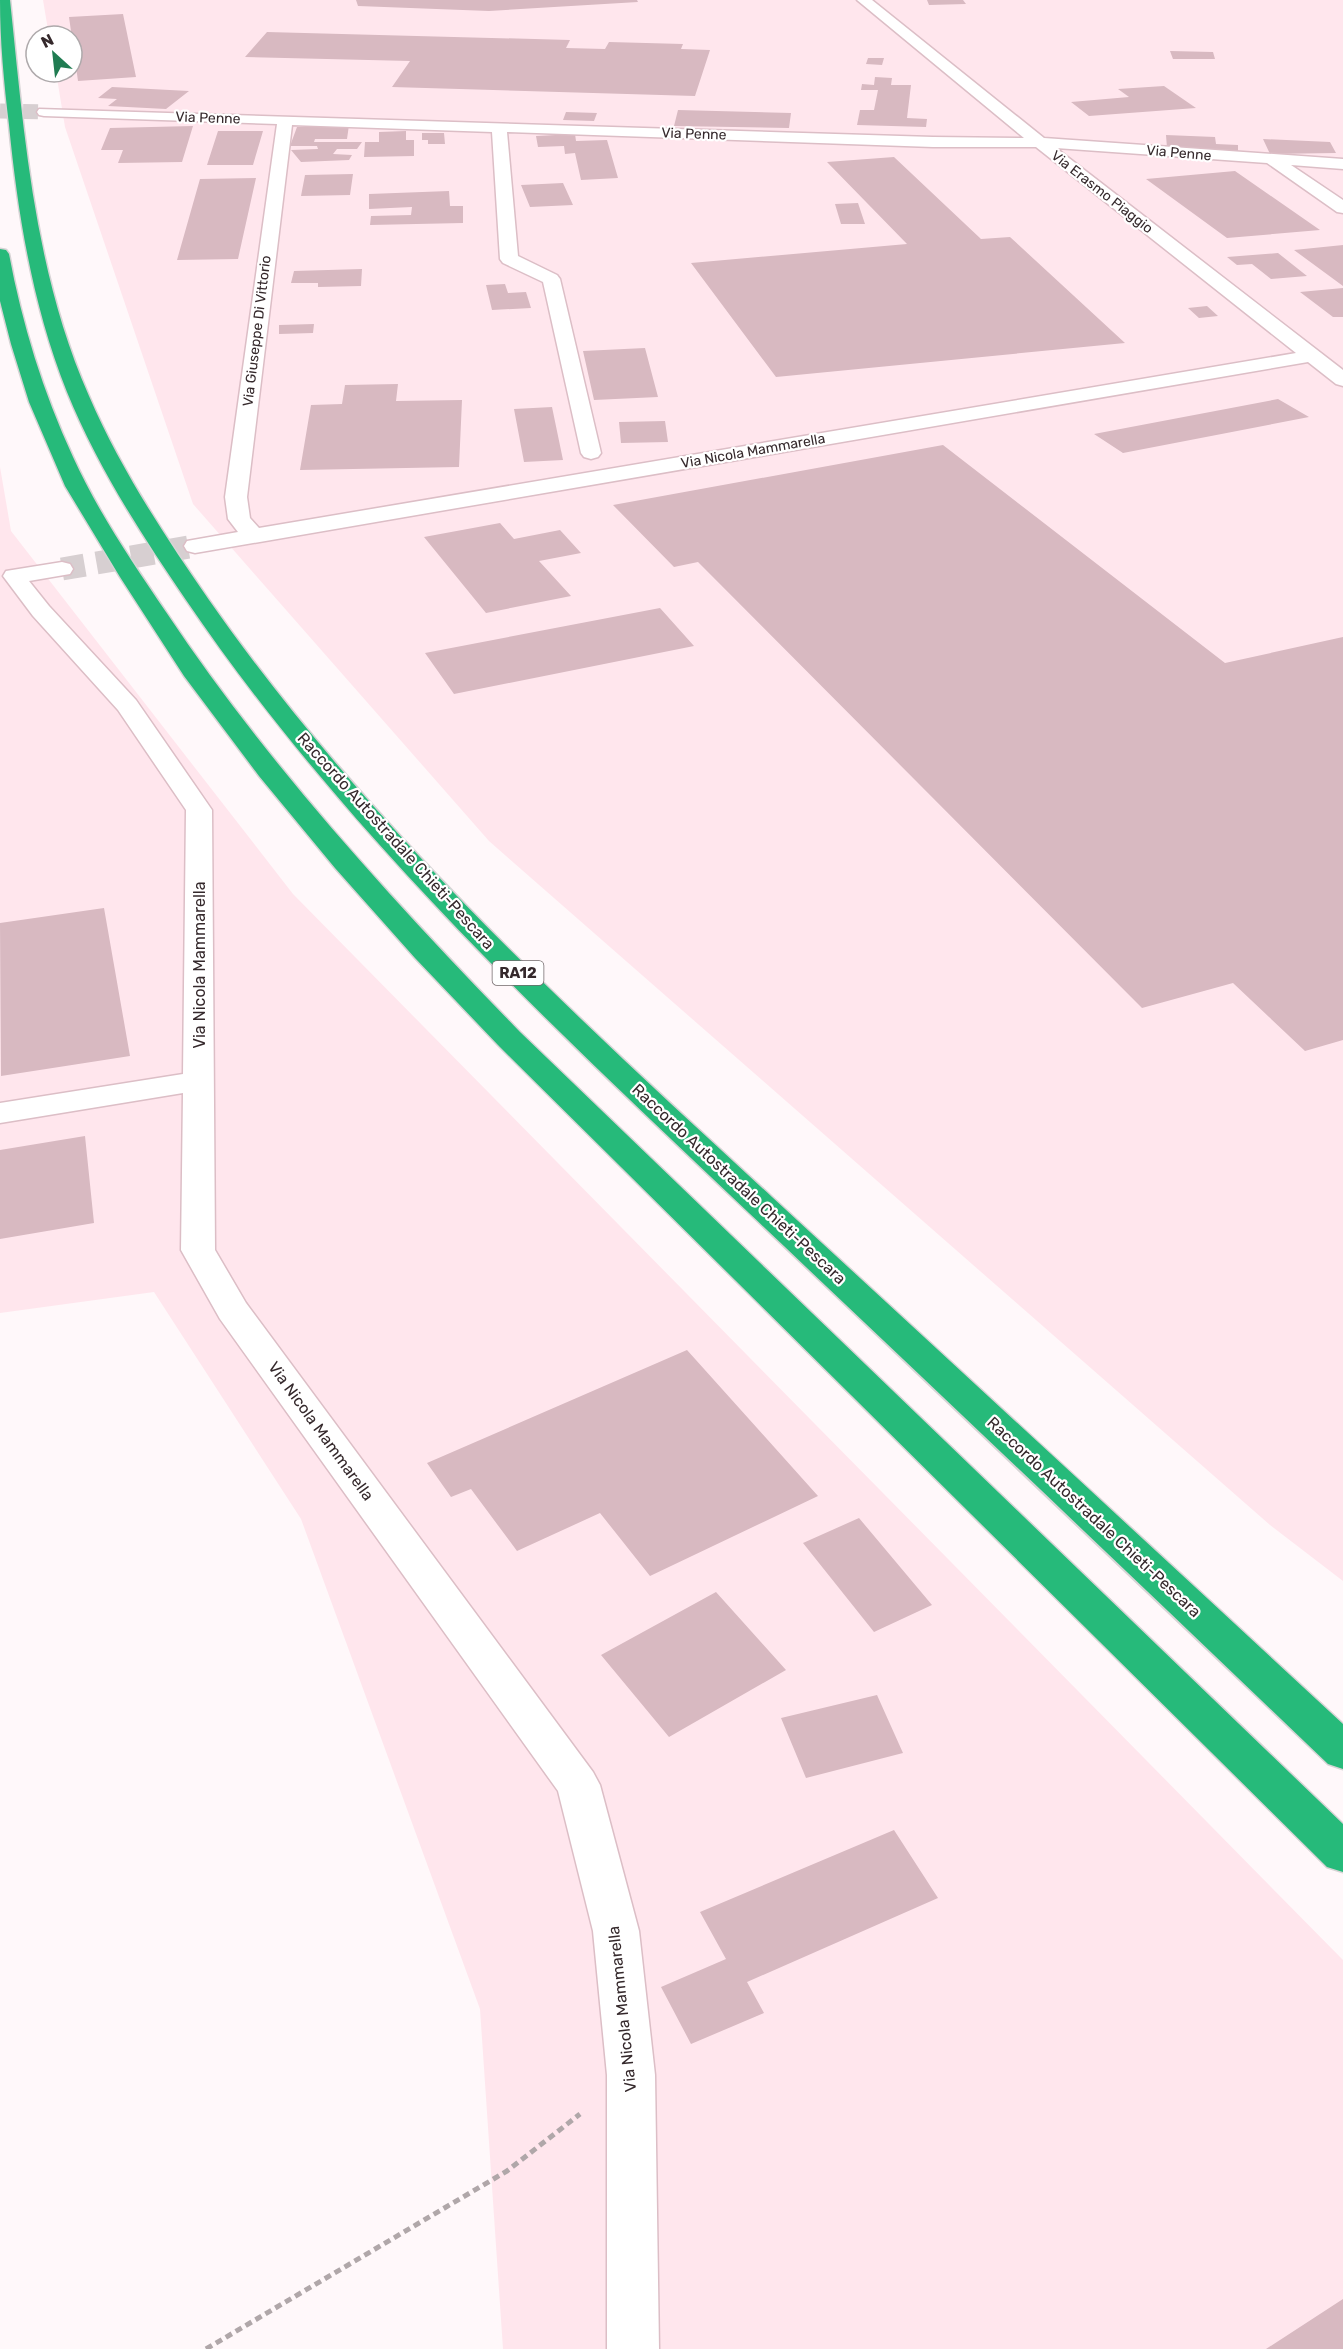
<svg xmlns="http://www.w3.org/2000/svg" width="1343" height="2349" font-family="Rubik,sans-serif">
<rect width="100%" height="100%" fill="#fff8fa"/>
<path fill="#ffe6ed" d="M43 0H1343V1581L1270 1525 489 841 193 504 65 127 56 72H72V36H49Z
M0 467 11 531 293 894 1343 1960V2349H503L480 2009 301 1519 154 1292 0 1313Z"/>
<path fill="#d8b9c1" d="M356 0H637L638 2 489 11 358 6Z
M927 0H963L966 4 929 5Z
M123 14 136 77 78 81 69 17Z
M267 32 570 40 566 48 605 49 609 42 683 44 681 49 710 50 695 96 392 87 410 61 245 57Z
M1170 51 1213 52 1215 59H1173Z
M868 58H884L882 65 866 64Z
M875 77 892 78 891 85H911L907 118 927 119 926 127 857 125 860 110H874L878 90H861L862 84 874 85Z
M1164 86 1196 108 1089 116 1071 102 1129 97 1118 89Z
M112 87 189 91 166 109 108 106 117 99 98 98Z
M678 110 791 113 789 128 674 126Z
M566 112 597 113 594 121 563 120Z
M349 125 347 139H315L314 142H362L357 149H337L333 154 352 155 349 160 301 162 291 150 318 149 317 146H290L297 127Z
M193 126 182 162 118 163 123 150H101L110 128Z
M218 131H263L253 165H207Z
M406 131V140H414V156L364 157 365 142H379V132Z
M422 133H444L445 144H428V140H422Z
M575 134 576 141 607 140 618 178 581 180 575 153 565 154 564 146 538 147 536 136Z
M1166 135 1215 137 1216 144 1238 145V151L1167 148Z
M1263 139 1330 142 1336 153 1270 154Z
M894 157 981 239 1010 237 1125 343 776 377 691 263 907 244 827 162Z
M1235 171 1320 230 1227 238 1146 179Z
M353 174 350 195 301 196 305 175Z
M256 178 238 259 177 260 200 179Z
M563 183 573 205 530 207 521 185Z
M449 191 450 206H463V223L370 225 371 216 411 215 412 207 369 209V194Z
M858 203 865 224H841L835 204Z
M1343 245V286L1294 250Z
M1278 253 1307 276 1271 279 1252 264 1237 265 1227 257Z
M362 269 361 286 318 287V283H291L294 271Z
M505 284 508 293 526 292 531 308 492 310 486 285Z
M1343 288V317H1333L1300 292Z
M1207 306 1218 316 1199 318 1188 308Z
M314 324 313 333 279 334V325Z
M645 348 658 397 594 400 583 351Z
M398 384 396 401 462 400 459 467 300 470 311 405 342 404 345 385Z
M1278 399 1309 417 1123 453 1094 434Z
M552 407 563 460 524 462 514 409Z
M665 421 668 442 621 443 619 422Z
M943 445 1225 663 1343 637V1040L1305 1051 1233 983 1142 1008 698 562 674 567 613 505Z
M500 523 514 539 560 530 581 553 539 561 571 596 486 613 424 537Z
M660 608 694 646 454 694 425 653Z
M104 908 130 1056 1 1076 0 923Z
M85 1136 94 1223 0 1239V1150Z
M687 1350 818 1496 650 1576 600 1513 517 1551 471 1489 451 1497 427 1463Z
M859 1518 932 1605 874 1632 803 1543Z
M716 1592 786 1670 669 1737 601 1655Z
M877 1695 903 1753 806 1778 781 1718Z
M894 1830 938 1898 747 1982 764 2013 691 2044 661 1987 726 1959 700 1912Z
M1343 2299V2349H1266Z"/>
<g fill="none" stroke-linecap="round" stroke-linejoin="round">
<path stroke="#d7cfd1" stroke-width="15" stroke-dasharray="15 8" stroke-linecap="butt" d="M0 111 44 112"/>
<path stroke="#d7cfd1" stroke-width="23" stroke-dasharray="23 12" stroke-linecap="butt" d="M62 569 195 546"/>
<defs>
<path id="minor" d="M857 0H872L1044 138 1343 159V169L1291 165 1343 200V213L1337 212 1267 163 1056 148 1343 370V386L1336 384 1308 362 195 553 187 551 184 546 187 541 238 532 228 519 225 497 277 124 44 116 39 115 37 112 39 109 933 137 1024 138ZM292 125 492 132 500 259 503 263 543 282 581 453 584 457 591 459 598 457 601 453 560 279 557 275 518 256 507 132 933 147H1036L1296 353 259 528 250 518 247 497Z
M62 562 70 564 73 569 70 574 29 581 49 606 136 700 212 810 215 1250 246 1303 593 1772 600 1785 639 1931 655 2075 659 2349H607V2075L593 1931 558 1791 220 1319 181 1250 183 1093 0 1123V1103L183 1074 186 810 118 710 33 616 3 576 6 571Z"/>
<path id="highway" d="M0 0H10C24 133 34 272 89 396 120 468 164 535 209 600 366 825 571 1012 772 1197 962 1372 1153 1548 1343 1724V1769L1328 1764C1135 1579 942 1396 749 1213 547 1022 343 831 186 600 141 534 97 466 67 392 33 307 18 216 9 125 4 83 0 42 0 0Z
M0 249 6 250 9 254C22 324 43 392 73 457 98 512 132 562 166 612 268 765 392 900 520 1032L1343 1824V1872L1327 1867 498 1045 415 958 335 868 259 776 184 676 120 577 65 486 29 402 11 344 0 301Z"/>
</defs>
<use href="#minor" stroke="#dcbec6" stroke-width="3"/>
<use href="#highway" stroke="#d7d4d5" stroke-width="3"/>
<path stroke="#b0a7a9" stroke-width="5" stroke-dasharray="7 4.5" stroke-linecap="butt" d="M206 2349 507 2171 580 2114"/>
<use href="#minor" fill="#fff" fill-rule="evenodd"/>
<use href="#highway" fill="#26ba7a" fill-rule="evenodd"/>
</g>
<g text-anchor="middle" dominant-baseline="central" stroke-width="4.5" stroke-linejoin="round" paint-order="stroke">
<g font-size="14" fill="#35292c" stroke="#fff">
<text transform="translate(208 118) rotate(2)">Via Penne</text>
<text transform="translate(694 134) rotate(2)">Via Penne</text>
<text transform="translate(1179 153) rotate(5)">Via Penne</text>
<text transform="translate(1102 192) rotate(38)">Via Erasmo Piaggio</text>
<text transform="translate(257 331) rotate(-83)">Via Giuseppe Di Vittorio</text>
<text transform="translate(753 451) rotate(-10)">Via Nicola Mammarella</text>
</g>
<rect fill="#fff" stroke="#72696b" stroke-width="1.5" x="492.5" y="961" width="51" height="24" rx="4.5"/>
<g font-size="15" font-weight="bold" fill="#35292c">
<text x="518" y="973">RA12</text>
</g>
<g font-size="16" fill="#35292c" stroke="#fff">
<text transform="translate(396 841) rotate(48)">Raccordo Autostradale Chieti-Pescara</text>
<text transform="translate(199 965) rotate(-90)">Via Nicola Mammarella</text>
<text transform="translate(739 1184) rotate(43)">Raccordo Autostradale Chieti-Pescara</text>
<text transform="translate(321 1431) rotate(54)">Via Nicola Mammarella</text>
<text transform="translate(1094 1517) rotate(43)">Raccordo Autostradale Chieti-Pescara</text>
<text transform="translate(622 2009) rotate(-96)">Via Nicola Mammarella</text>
</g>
</g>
<g transform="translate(54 54) rotate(333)"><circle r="28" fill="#ffffff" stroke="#aea9ab" stroke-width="1.5"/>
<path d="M0-4.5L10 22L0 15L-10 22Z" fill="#207c52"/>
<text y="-9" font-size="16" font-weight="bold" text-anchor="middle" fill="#35292c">N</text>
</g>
</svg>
